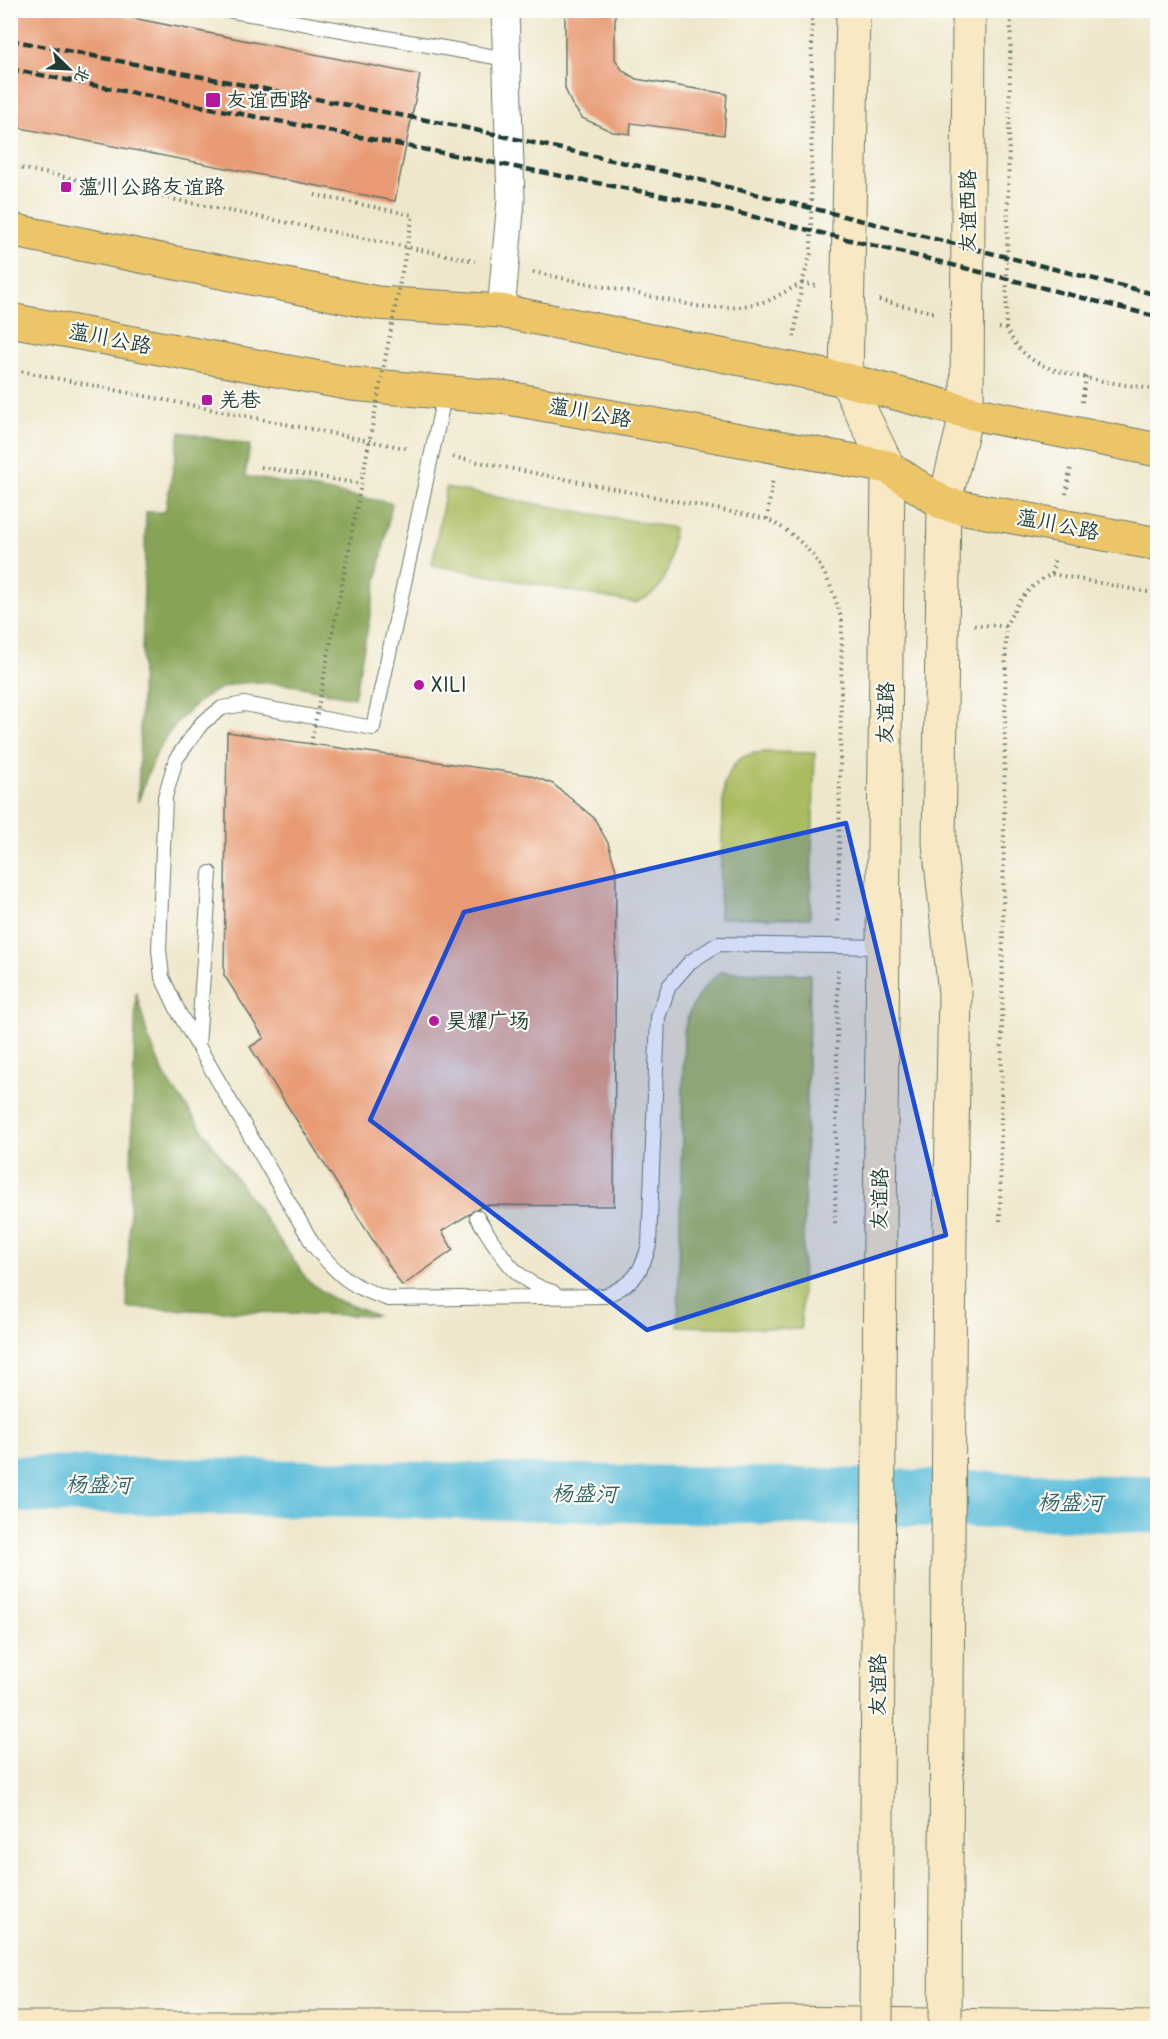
<svg xmlns="http://www.w3.org/2000/svg" width="1168" height="2039" font-family="Pangolin,'LXGW WenKai TC',sans-serif">
<rect width="100%" height="100%" fill="#fdfcf7"/>
<filter id="ink" filterUnits="userSpaceOnUse"><feTurbulence type="fractalNoise" baseFrequency=".0167" numOctaves="2"/><feDisplacementMap in="SourceGraphic" scale="12" xChannelSelector="R" yChannelSelector="G"/><feConvolveMatrix kernelMatrix="1 2 1 2 8 2 1 2 1" color-interpolation-filters="sRGB"/></filter>
<filter id="wash" filterUnits="userSpaceOnUse"><feTurbulence type="fractalNoise" baseFrequency=".008" numOctaves="4" result="noise"/><feDisplacementMap in="SourceGraphic" scale="24" xChannelSelector="R" yChannelSelector="G"/><feGaussianBlur stdDeviation="1.35" result="paint"/><feColorMatrix in="noise" values="0 0 0 0 0 0 0 0 0 0 0 0 0 0 0 0 0 1.4 0 .05"/><feComposite in="paint" operator="in"/></filter>
<g filter="url(#wash)">
<rect width="100%" height="100%" fill="#efe7cc"/>
<path fill="#aabc60" stroke="#647c4a" stroke-width="1.5" d="M446 488 674 528C669 562 672 590 635 603L432 565Z
M763 752 815 753 810 918H719L724 783C735 760 738 755 763 752Z
M720 972 810 974 801 1329 678 1326 684 1030C690 1004 701 989 720 972Z"/>
<path fill="#87a456" stroke="#537045" stroke-width="1.5" d="M180 432 250 445 245 476 392 503 354 698C317 691 278 679 241 683 205 687 171 724 156 754 149 769 144 786 138 802L146 512H165Z
M136 992 148 1037 165 1076 308 1281 332 1298 377 1316 127 1308Z"/>
<g fill="none" stroke-linecap="round" stroke-linejoin="round">
<path stroke="#5cbdda" stroke-width="57" d="M10 1484 906 1498 1158 1505"/>
</g>
<g id="blocks">
<path fill="#e89b74" d="M10 10H92L420 75 395 201 10 126Z
M565 10H615V59L623 71 636 79 727 94 724 135 631 123 630 134 613 132 582 118 571 103 565 88Z
M227 732 529 775 553 784 594 818 608 843 616 870 614 1206 484 1205 442 1231 453 1250 402 1286 250 1047 264 1038 224 975Z"/>
</g>
</g>
<g filter="url(#ink)">
<use href="#blocks" fill-opacity="0" stroke="#687869" stroke-width="1.5"/>
<g fill="none" stroke-linecap="round" stroke-linejoin="round">
<defs>
<path id="lane" d="M227 10 507 59
M445 392 373 728 244 704 222 708 202 723 176 759 165 797 159 950 162 977 179 1013 314 1246C339 1276 351 1287 389 1299L605 1296C634 1283 641 1274 649 1245L658 1017 669 986 690 962 718 944 883 947
M198 1046 210 873
M477 1217C498 1249 513 1282 553 1292"/>
<path id="street" d="M501 311 511 200 505 10"/>
<path id="secondary" d="M853 10 846 380 888 467 880 1225
M950 1227 955 994 939 843 944 504 967 412 969 10
M10 2028H668L783 2023 1156 2028"/>
<path id="primary" d="M10 230 377 303 501 311 846 380 967 412 1158 450
M10 320 352 384 508 398 888 467 944 504 1158 544"/>
</defs>
<use href="#lane" stroke="#687869" stroke-width="16"/>
<use href="#street" stroke="#687869" stroke-width="29"/>
<use href="#secondary" stroke="#687869" stroke-width="35"/>
<use href="#primary" stroke="#687869" stroke-width="35"/>
<path stroke="#687869" stroke-width="4" stroke-dasharray="1.5 4.5" stroke-linecap="butt" d="M10 166 475 261
M315 195 413 215
M533 272 706 308 739 307 768 301 802 283
M802 283 816 286
M879 300 936 313
M999 328 1006 329C1013 341 1019 350 1030 358 1055 377 1125 384 1158 390
M1006 329 1011 10
M794 337 802 283 811 253 812 10
M10 369 410 449
M1082 402 1086 376
M453 457 767 519C812 542 829 573 842 621L838 923
M261 467 361 484
M1066 494 1071 466
M767 519 773 478
M1052 574 1055 557
M1052 574 1158 594
M974 625 1006 626
M1000 1221 1006 626C1016 603 1029 585 1052 574
M835 1223 838 970"/>
<use href="#lane" stroke="#fff" stroke-width="14"/>
<use href="#street" stroke="#fff" stroke-width="27"/>
<use href="#secondary" stroke="#f8e8c3" stroke-width="33"/>
<use href="#primary" stroke="#edc569" stroke-width="33"/>
<path stroke="#1f3d34" stroke-width="4.5" stroke-dasharray="9 4.5" stroke-linecap="butt" d="M10 40 457 126 680 175 1158 295
M10 69 680 199 925 258 1158 317"/>
<defs>
<path id="secondary-bridge" d="M876 2028 880 1225
M945 2028 950 1227"/>
</defs>
<use href="#secondary-bridge" stroke="#687869" stroke-width="35" stroke-linecap="butt"/>
<path stroke="#687869" stroke-width="4" stroke-dasharray="1.5 4.5" stroke-linecap="butt" d="M311 744 413 215"/>
<use href="#secondary-bridge" stroke="#f8e8c3" stroke-width="33"/>
</g>
</g>
<path fill="#1d4ed8" fill-opacity="0.2" stroke="#1d4ed8" stroke-width="4.5" stroke-linejoin="round" d="M846 823 946 1235 647 1330 370 1120 464 912Z"/>
<g fill="#b5179e" stroke="#fdfcf7" stroke-width="2">
<rect x="205" y="92" width="16" height="16" rx="3"/>
<rect x="60" y="181" width="12" height="12" rx="3"/>
<rect x="201" y="394" width="12" height="12" rx="3"/>
<circle cx="419" cy="685" r="6"/>
<circle cx="434" cy="1021" r="6"/>
</g>
<g text-anchor="middle" dominant-baseline="central" stroke-width="4.5" stroke-linejoin="round" paint-order="stroke">
<g font-size="21" fill="#1f3d34" stroke="#fdfcf7" text-anchor="start">
<text x="226" y="100">友谊西路</text>
<text x="78" y="187">蕰川公路友谊路</text>
<text x="219" y="400">羌巷</text>
<text x="431" y="685">XILI</text>
<text x="446" y="1021">昊耀广场</text>
</g>
<g font-size="21" fill="#1f3d34" stroke="#fdfcf7">
<text transform="translate(968 211) rotate(-90)">友谊西路</text>
<text transform="translate(110 339) rotate(11)">蕰川公路</text>
<text transform="translate(590 413) rotate(10)">蕰川公路</text>
<text transform="translate(1058 525) rotate(11)">蕰川公路</text>
<text transform="translate(886 713) rotate(-89)">友谊路</text>
<text transform="translate(880 1199) rotate(-89)">友谊路</text>
<text transform="translate(878 1685) rotate(-90)">友谊路</text>
</g>
<g font-size="22" font-style="italic" fill="#316366" stroke="#fdfcf7">
<text transform="translate(98 1485) rotate(1)">杨盛河</text>
<text transform="translate(584 1494) rotate(1)">杨盛河</text>
<text transform="translate(1070 1503) rotate(1)">杨盛河</text>
</g>
</g>
<rect width="1168" height="2039" fill="none" stroke="#fdfcf7" stroke-width="36"/>
<g transform="translate(69 69) rotate(114)" stroke="#fdfcf7" stroke-width="4.5" paint-order="stroke">
<path d="M0-4.5L10 22L0 15L-10 22Z" fill="#1f3d34"/>
<text y="-9" font-size="16" font-weight="bold" text-anchor="middle" fill="#1f3d34">北</text>
</g>
</svg>
